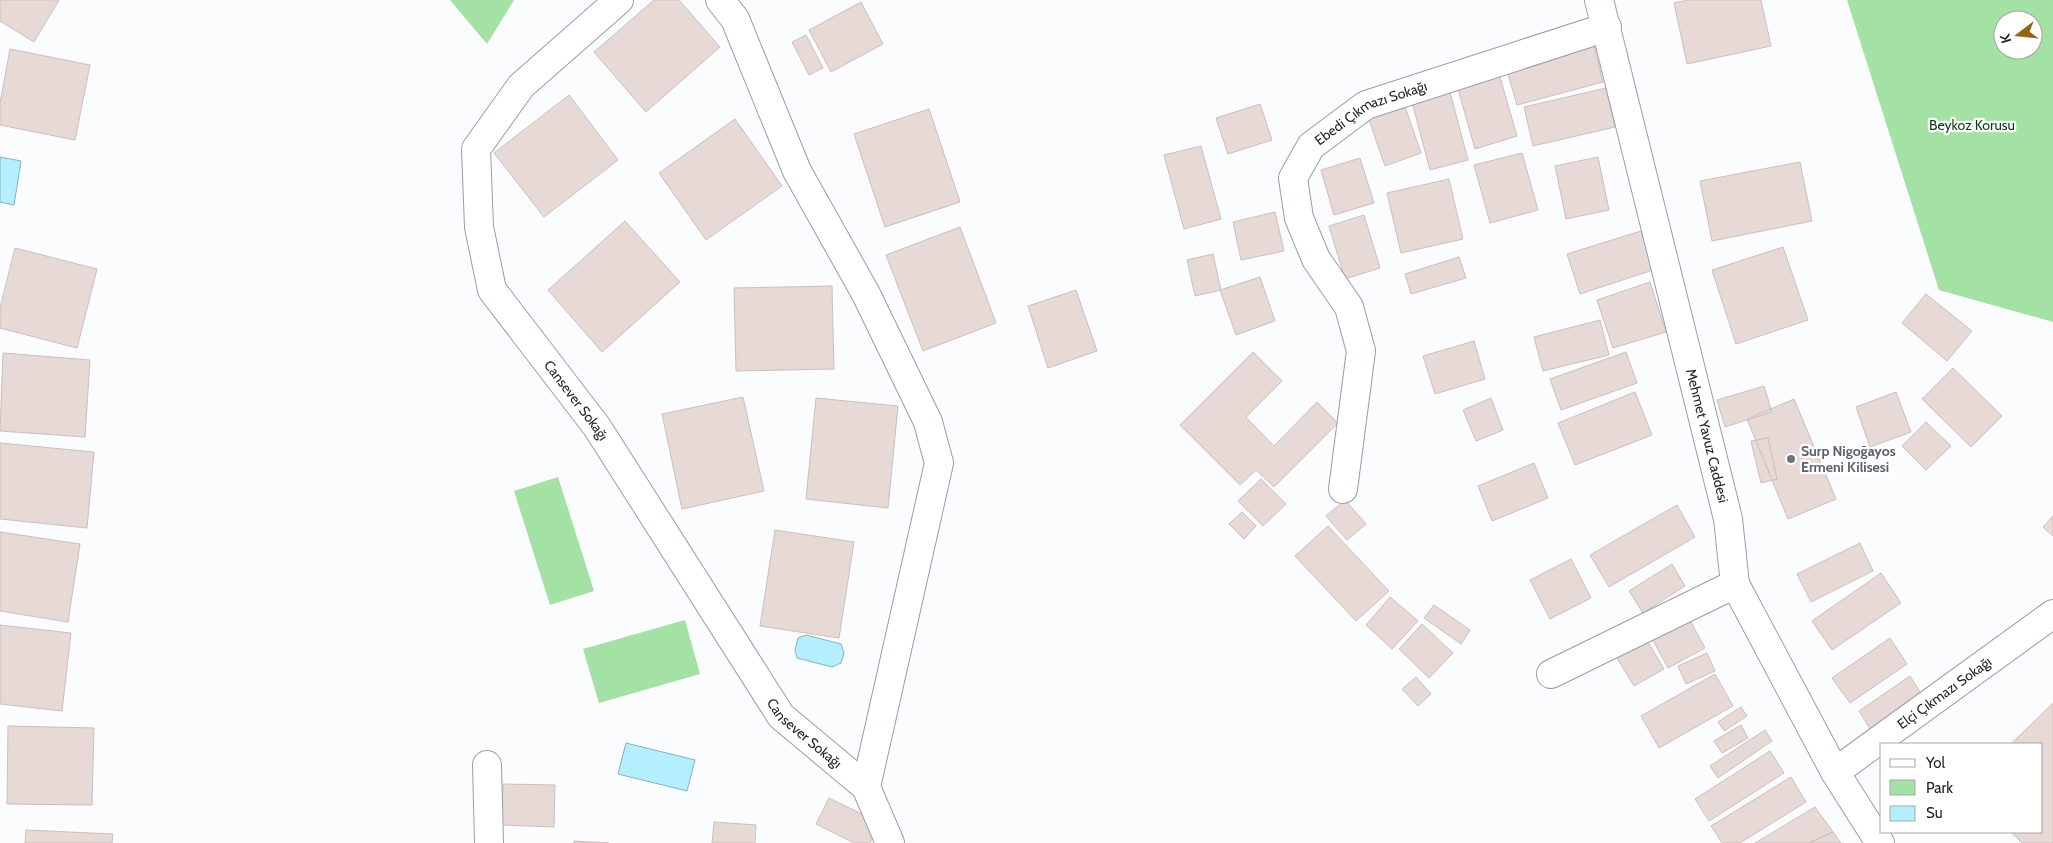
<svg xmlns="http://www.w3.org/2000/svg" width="2053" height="843" font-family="Cabin,sans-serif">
<rect width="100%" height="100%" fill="#fafcfe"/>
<path fill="#a3e1a4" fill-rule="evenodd" d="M450 0H514L487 44Z
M1847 0H2053V322L1939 290ZM2003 20H2033V50H2003Z
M558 477 594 591 550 605 514 491Z
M685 620 700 674 599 703 583 649Z"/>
<path fill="#b3effc" stroke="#87b2bc" d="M0 157 21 161 14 205 0 202Z
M806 635 841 644 844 653 841 663 832 667 797 658 795 650 798 638Z
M626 743 695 760 687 791 618 774Z"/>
<path fill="#e7dad6" stroke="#ccbfbb" d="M0 0H59L34 42 0 21Z
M654 0H679L720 47 646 112 594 52Z
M1688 0H1761L1771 46 1687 64 1674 3Z
M861 2 883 44 831 72 809 30Z
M806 35 823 68 809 75 792 42Z
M1593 41 1603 82 1517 105 1505 64Z
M10 49 90 65 75 140 0 125V103Z
M1500 77 1517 136 1475 149 1458 89Z
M1606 88 1615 127 1533 146 1524 107Z
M1450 92 1468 160 1430 170 1412 102Z
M569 95 618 160 544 217 494 153Z
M1403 101 1421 153 1385 166 1367 114Z
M1260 104 1272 140 1228 154 1216 118Z
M929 109 960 202 885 227 854 134Z
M735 119 782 186 706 240 659 173Z
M1201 146 1221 219 1184 229 1164 155Z
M1522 153 1538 210 1490 223 1474 165Z
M1598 157 1609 210 1566 219 1555 166Z
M1360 158 1374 203 1334 215 1321 170Z
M1800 162 1812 221 1712 241 1700 181Z
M1449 179 1463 239 1401 253 1387 193Z
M1275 212 1284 251 1241 260 1233 222Z
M1364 215 1380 268 1345 279 1329 226Z
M625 221 680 282 602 352 548 290Z
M960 227 996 323 923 351 886 255Z
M1641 231 1653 270 1580 294 1567 254Z
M1783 247 1808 320 1736 344 1712 270Z
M15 248 97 269 77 348 0 328V308Z
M1213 254 1221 290 1195 296 1187 260Z
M1459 257 1466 278 1411 294 1405 274Z
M1260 277 1275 321 1236 335 1220 290Z
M1650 282 1666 332 1613 348 1597 300Z
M832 286 834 369 736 371 734 288Z
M1076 290 1097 351 1048 368 1028 306Z
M1926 294 1972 331 1947 361 1902 323Z
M1600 320 1609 355 1543 371 1534 337Z
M1474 341 1485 379 1435 394 1423 356Z
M1253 352 1282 381 1246 417 1274 446 1317 402 1338 423 1274 487 1256 470 1240 485 1180 425Z
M1626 352 1637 383 1561 410 1550 379Z
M3 353 90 360 85 437 0 431Z
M1953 368 2002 416 1971 447 1922 399Z
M1764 386 1772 412 1725 427 1717 400Z
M1635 392 1652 435 1575 465 1558 423Z
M1896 392 1911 432 1870 447 1856 407Z
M743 397 764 491 682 509 662 414Z
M816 398 898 406 888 508 806 499Z
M1491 398 1503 430 1476 441 1463 410Z
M1794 399 1836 499 1788 519 1747 419Z
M1926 422 1951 446 1926 470 1902 446Z
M1768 438 1777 479 1761 483 1751 441Z
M0 443 94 452 87 528 0 519Z
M1534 463 1548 498 1492 521 1478 486Z
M1261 479 1286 504 1263 526 1238 501Z
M1345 500 1366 524 1347 540 1326 516Z
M1677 505 1695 537 1609 587 1590 555Z
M1242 512 1256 526 1244 539 1229 524Z
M2053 516V536L2043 527Z
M1328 526 1389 591 1356 621 1295 556Z
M775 530 854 542 839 638 760 626Z
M0 532 80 544 68 622 0 611Z
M1860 543 1873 571 1811 602 1797 574Z
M1571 559 1591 598 1550 619 1530 580Z
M1672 564 1685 586 1643 613 1629 591Z
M1881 573 1901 603 1832 650 1812 621Z
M1390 597 1418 621 1392 649 1366 625Z
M1434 605 1470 630 1461 644 1424 618Z
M1686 613 1705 648 1668 668 1649 633Z
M1422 624 1453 653 1429 678 1399 649Z
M0 625 71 633 62 711 0 704Z
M1644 635 1664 669 1634 686 1614 653Z
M1890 638 1907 664 1850 703 1832 678Z
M1707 653 1715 671 1686 684 1678 666Z
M1715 674 1733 706 1659 748 1641 716Z
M1910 676 1924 698 1872 732 1859 711Z
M1416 677 1431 694 1418 706 1402 689Z
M2053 703V843H2022L2011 832H2042V744H2011Z
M1741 707 1747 716 1724 731 1718 722Z
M1741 725 1748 738 1722 753 1714 741Z
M8 726 94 728 92 805 7 804Z
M1765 730 1772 741 1718 778 1710 766Z
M1770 751 1784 773 1709 821 1695 799Z
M1791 777 1806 802 1740 843H1722L1711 826Z
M503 784 555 785 554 827 502 825Z
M829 798 880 823 870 843H854L816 824Z
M1815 807 1833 832 1809 843H1755Z
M714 822 756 825 755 843H712Z
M26 830 113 834 112 843H25Z
M1833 832 1841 843H1809Z
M574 841 609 843H574Z"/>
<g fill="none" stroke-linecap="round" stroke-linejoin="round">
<defs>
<g id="street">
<path id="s1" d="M619 0 521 86 476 149 479 227 492 290 597 427 781 716 866 787"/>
<path d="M720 0 735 19 797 171 866 294 928 422 939 463 866 787 890 843"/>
<path id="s2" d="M1343 489 1361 351 1349 307 1316 259 1299 218 1293 178 1311 146 1366 105 1607 27"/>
<path d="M1551 674 1735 584"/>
<path d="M487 765 489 843"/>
<path id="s3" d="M1835 772 2053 614"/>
</g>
<g id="secondary">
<path id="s4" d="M1599 0 1728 519 1735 584 1835 772 1880 843"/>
</g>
</defs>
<use href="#street" stroke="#979ea7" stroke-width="30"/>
<use href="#secondary" stroke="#979ea7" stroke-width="30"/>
<use href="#street" stroke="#fff" stroke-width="28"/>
<use href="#secondary" stroke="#fff" stroke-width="28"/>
</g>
<circle fill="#6b7280" stroke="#fff" stroke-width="2" cx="1791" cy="459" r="5"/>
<g text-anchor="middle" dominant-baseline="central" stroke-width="4.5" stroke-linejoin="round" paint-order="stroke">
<g font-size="14" fill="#1f2226" stroke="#fff">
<text stroke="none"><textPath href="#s2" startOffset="434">Ebedi Çıkmazı Sokağı</textPath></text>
<text stroke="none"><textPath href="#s1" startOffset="489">Cansever Sokağı</textPath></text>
<text stroke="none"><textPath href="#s4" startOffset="449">Mehmet Yavuz Caddesi</textPath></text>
<text stroke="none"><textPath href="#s3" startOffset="135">Elçi Çıkmazı Sokağı</textPath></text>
<text stroke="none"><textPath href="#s1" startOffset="894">Cansever Sokağı</textPath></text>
</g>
<g font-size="14" fill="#113d16" stroke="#fff">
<text x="1972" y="125">Beykoz Korusu</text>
</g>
<g font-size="14" font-weight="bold" fill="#5b616d" stroke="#fff" text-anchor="start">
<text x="1801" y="451">Surp Nigoğayos<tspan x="1801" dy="16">Ermeni Kilisesi</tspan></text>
</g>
</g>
<rect x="1880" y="743" width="162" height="90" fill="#ffffff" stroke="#a5a7a8"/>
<rect x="1890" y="759" width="25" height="8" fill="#ffffff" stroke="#a5a7a8"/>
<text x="1926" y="768" font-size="15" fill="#1f2226">Yol</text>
<rect x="1890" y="780" width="25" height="15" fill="#a3e1a4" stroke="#a5a7a8"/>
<text x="1926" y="793" font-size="15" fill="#1f2226">Park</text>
<rect x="1890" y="806" width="25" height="15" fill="#b3effc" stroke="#a5a7a8"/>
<text x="1926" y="818" font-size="15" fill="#1f2226">Su</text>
<g transform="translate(2018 35) rotate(254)"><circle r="24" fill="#ffffff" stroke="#a5a7a8"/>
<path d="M0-4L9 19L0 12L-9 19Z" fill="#936412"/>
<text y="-8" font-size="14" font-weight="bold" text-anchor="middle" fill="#1f2226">K</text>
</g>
</svg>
